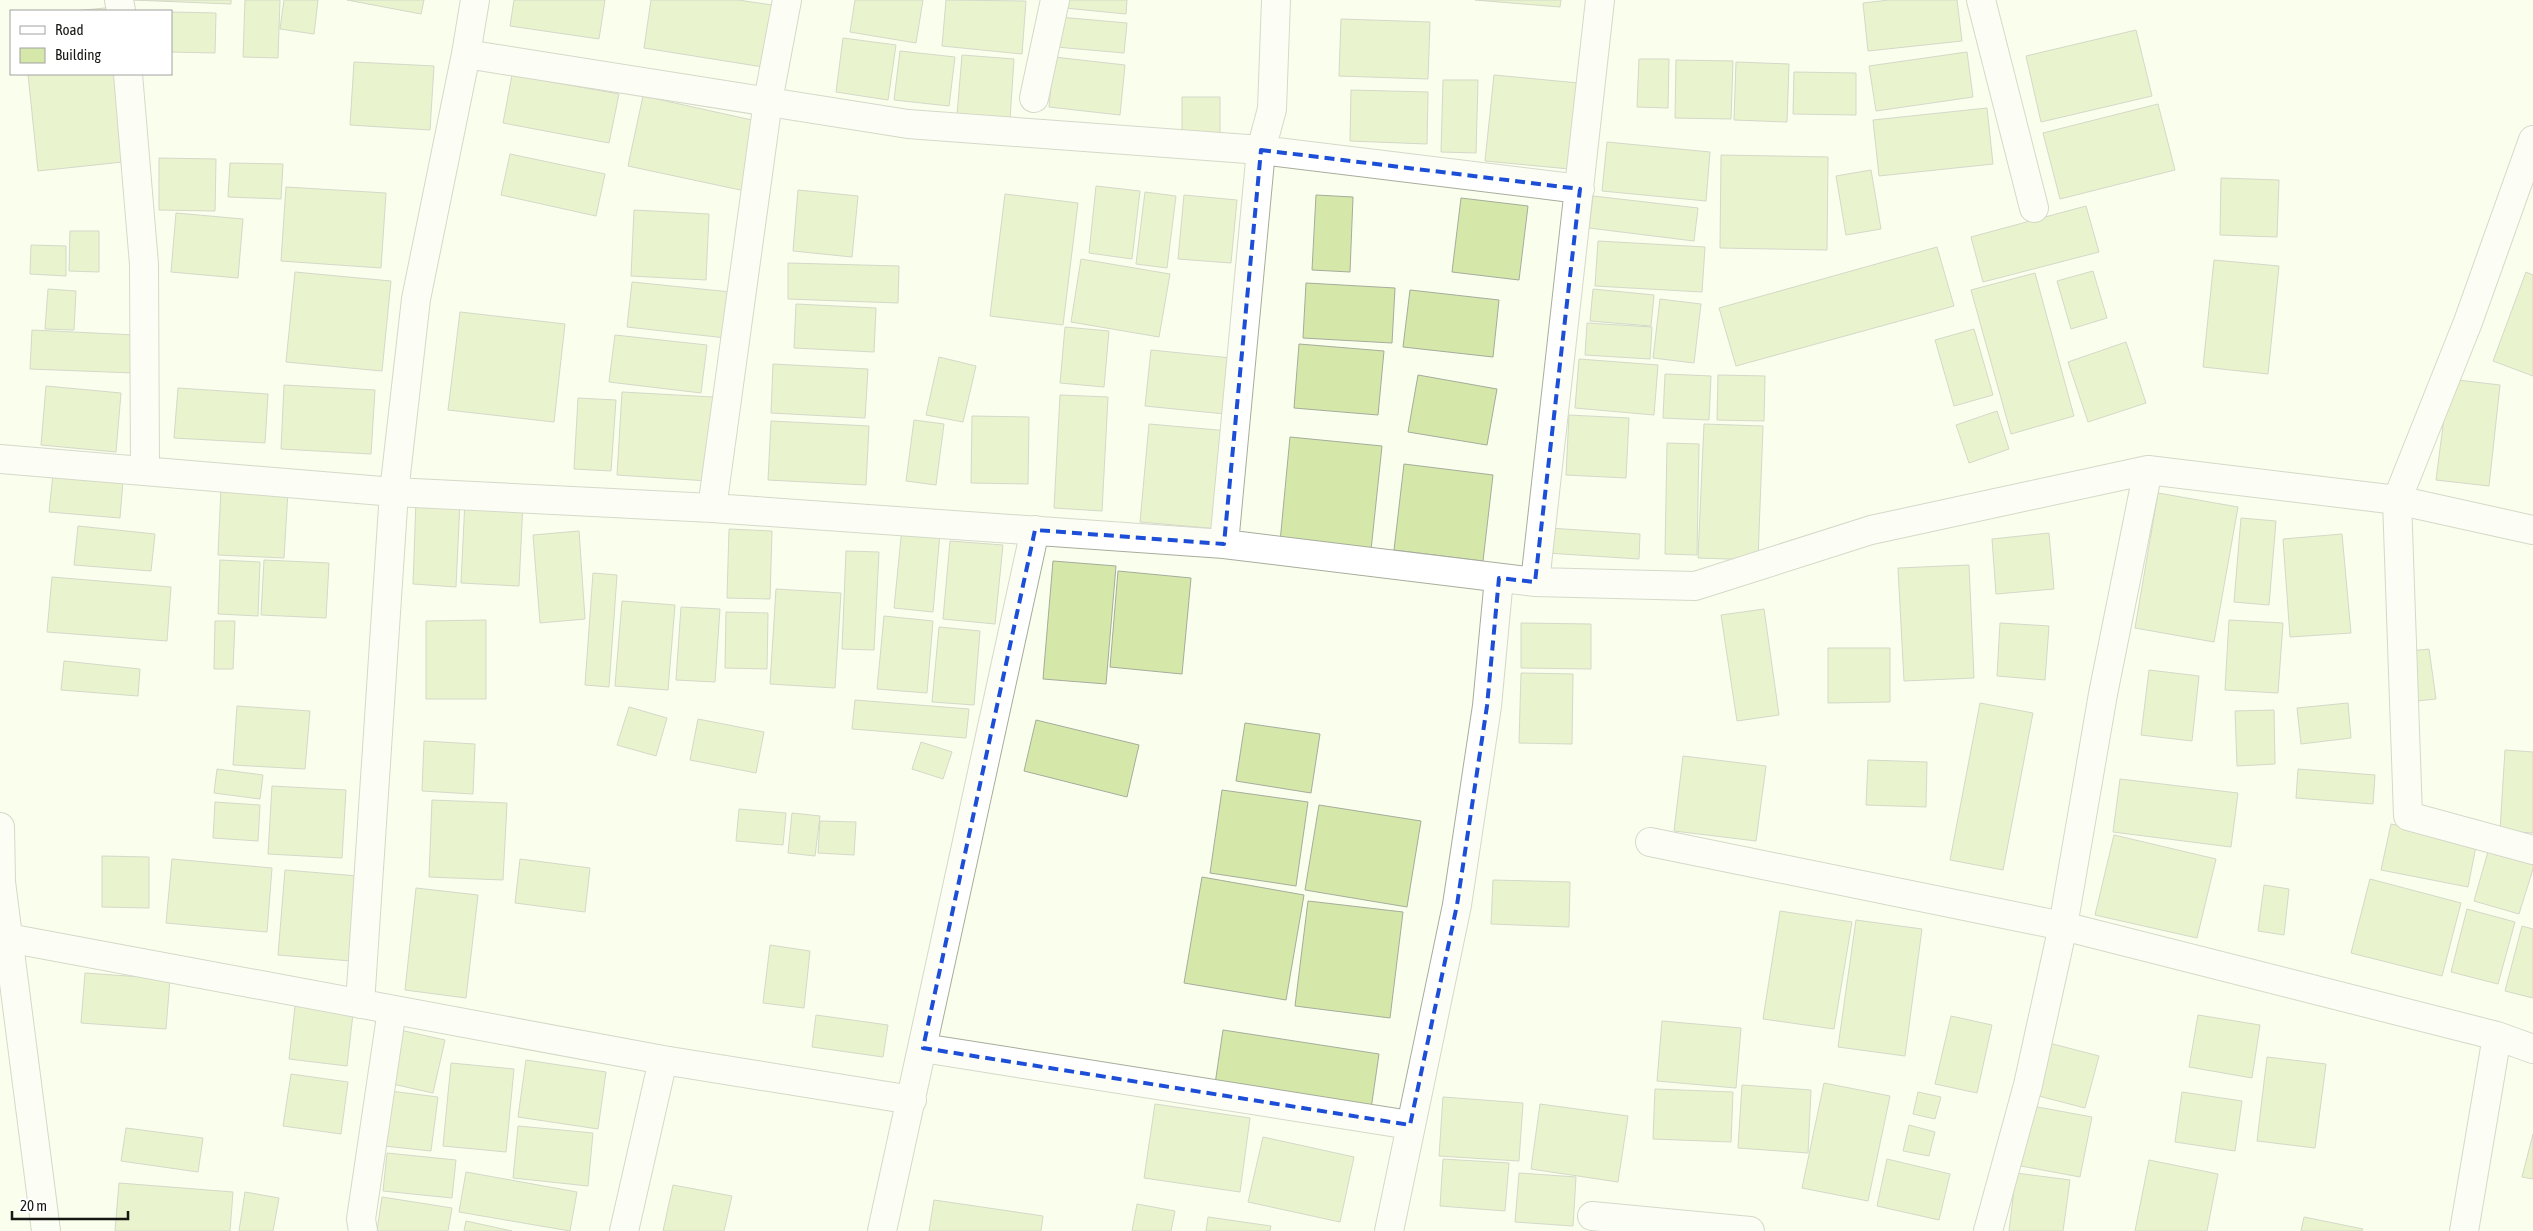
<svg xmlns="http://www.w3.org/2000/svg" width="2533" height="1231" font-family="'Asap Condensed',sans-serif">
<rect width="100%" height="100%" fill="#f9feed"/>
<path fill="#d5e8aa" stroke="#a6ac9c" d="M133 0H231V4Z
M245 0H280L278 58 243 57Z
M284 0H318L314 34 280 29Z
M347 0H424L421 14Z
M514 0H605L599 39 510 26Z
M651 0H738L772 5 763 67 644 48Z
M855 0H923L916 43 850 32Z
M946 0 1026 1 1022 54 942 46Z
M1066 0H1127L1126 14 1065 8Z
M1475 0H1561L1560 7Z
M1889 0H1957L1962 41 1868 51 1863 3Z
M115 7 116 11H74Z
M171 12 216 13 215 53 171 52Z
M1059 17 1127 23 1124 53 1056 47Z
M1341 19 1430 22 1428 79 1339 76Z
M2136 30 2152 96 2041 122 2026 56Z
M843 38 896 45 888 100 836 92Z
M900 51 955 57 949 106 894 100Z
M1967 52 1973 97 1876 111 1869 66Z
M962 55 1014 59 1010 119 957 115Z
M1054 57 1125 65 1120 115 1049 107Z
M1639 59H1669L1668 108 1637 107Z
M1676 60 1733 61 1731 119 1675 118Z
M354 62 434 66 430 130 350 125Z
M1736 62 1789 64 1787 122 1734 120Z
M1794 72 1856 73V115L1793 114Z
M28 74H123L132 161 38 171Z
M512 75 619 94 609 143 503 123Z
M1494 75 1589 84 1580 170 1485 161Z
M1443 80H1478L1476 153 1441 152Z
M1351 90 1428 92 1427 144 1350 141Z
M643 96 761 122 745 191 628 166Z
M1182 97H1220V134H1182Z
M2158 104 2175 170 2060 199 2043 133Z
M1987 108 1993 164 1879 176 1873 120Z
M1607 142 1710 152 1706 201 1602 191Z
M510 154 605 174 596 216 501 195Z
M1721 155 1828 157 1827 250 1720 248Z
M159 158 216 159 215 211 159 210Z
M230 163 283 164 281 199 228 197Z
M1871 170 1881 229 1846 235 1836 176Z
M2221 178 2279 180 2277 237 2220 235Z
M1096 186 1140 191 1132 259 1089 253Z
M286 187 386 193 381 268 281 261Z
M798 190 858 196 852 257 793 251Z
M1145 192 1176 196 1167 268 1136 264Z
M1005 194 1078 203 1063 325 990 316Z
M1184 195 1237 200 1231 263 1178 259Z
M1316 195 1353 197 1350 272 1312 270Z
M1593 196 1698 208 1694 241 1589 228Z
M1461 198 1528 206 1519 280 1452 272Z
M2086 206 2099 252 1983 282 1971 237Z
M634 210 709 214 706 280 631 276Z
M176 213 243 219 238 278 171 272Z
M70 231H99V272L69 271Z
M1598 241 1705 247 1702 292 1595 286Z
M31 245 66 246V276L30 274Z
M1937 247 1954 306 1736 366 1719 308Z
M1081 259 1170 274 1159 337 1071 322Z
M2214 260 2279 266 2268 374 2203 367Z
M788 263 899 266 898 303 788 299Z
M2093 271 2107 318 2071 329 2057 281Z
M295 272 391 281 382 371 286 362Z
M2526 272 2533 275V376L2493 361Z
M2035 273 2074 416 2011 434 1971 290Z
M632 282 731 292 726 338 627 327Z
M1306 283 1395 288 1392 343 1303 338Z
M48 289 76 291 74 330 45 329Z
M1593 289 1654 295 1651 326 1590 321Z
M1410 290 1499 300 1493 357 1403 347Z
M1660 299 1701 304 1694 363 1653 358Z
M796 304 876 308 874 352 794 348Z
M460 312 565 324 554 422 448 410Z
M1587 323 1652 327 1650 359 1585 355Z
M1065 327 1109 331 1104 387 1060 383Z
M1974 329 1993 395 1954 406 1935 340Z
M32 330 135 335 134 373 30 369Z
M615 335 707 345 701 393 609 382Z
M2126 342 2146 403 2088 422 2068 362Z
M1299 344 1384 351 1378 415 1294 408Z
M1151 350 1231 358 1225 414 1145 406Z
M939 357 976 366 963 422 926 415Z
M1579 359 1658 365 1654 415 1575 408Z
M773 364 868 369 865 418 771 413Z
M1665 374 1711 376 1709 420 1663 418Z
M1418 375 1497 389 1487 445 1408 432Z
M1718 375 1765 376 1764 421 1717 420Z
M2449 379 2500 385 2489 486 2436 480Z
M284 385 375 390 371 454 281 449Z
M46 386 121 393 116 452 41 445Z
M178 388 268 394 265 443 174 438Z
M622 392 713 397 708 481 617 475Z
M1060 395 1108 397 1102 511 1054 508Z
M578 398 616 400 611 471 574 469Z
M1997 411 2009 449 1969 463 1956 425Z
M1569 415 1629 418 1626 478 1566 475Z
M972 416 1029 417 1028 484 971 483Z
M914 420 944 424 936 485 906 481Z
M771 421 869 426 866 485 768 480Z
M1149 424 1229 431 1220 529 1140 522Z
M1704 424 1763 426 1758 560 1698 558Z
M1290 437 1382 446 1371 550 1280 542Z
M1667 443 1699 444 1697 555 1665 554Z
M1404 464 1493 475 1483 561 1394 550Z
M53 474 123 481 120 518 49 512Z
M221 488 288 491 284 558 218 555Z
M2158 493 2238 507 2214 642 2135 628Z
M416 500 460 502 456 587 413 584Z
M465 500 523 502 519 586 461 583Z
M2241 518 2276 521 2269 605 2234 602Z
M78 526 155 534 151 571 74 565Z
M902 528 940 533 933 612 894 608Z
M1549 528 1640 534 1639 559 1547 553Z
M729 529 772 531 770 599 727 598Z
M579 531 585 619 540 623 533 535Z
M2049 533 2054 589 1996 594 1992 539Z
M2342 534 2351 633 2290 637 2283 539Z
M950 541 1003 545 995 624 943 619Z
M846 551 879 552 874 650 842 649Z
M220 560 260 562 258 616 218 614Z
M264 560 329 563 326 618 261 615Z
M1053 561 1116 566 1106 684 1043 679Z
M1969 565 1974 678 1904 681 1898 568Z
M1118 571 1191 578 1182 674 1110 667Z
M593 573 617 575 609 687 585 685Z
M52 577 171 587 167 641 47 632Z
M776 589 841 593 835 688 770 684Z
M622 601 675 605 668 690 615 686Z
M681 607 720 609 715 682 676 680Z
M1764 609 1779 715 1737 721 1721 615Z
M726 612 768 613 767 669 725 668Z
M884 616 933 621 927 693 877 689Z
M486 620V699H426V621Z
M2229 620 2283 623 2278 693 2225 690Z
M215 621H235L233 669H214Z
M1521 623 1591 624V669L1521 668Z
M2000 623 2049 626 2045 680 1997 676Z
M939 627 980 631 974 705 932 702Z
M1828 648H1890V702L1828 703Z
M2429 649 2436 699 2397 703 2391 653Z
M64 661 140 669 138 696 61 690Z
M2149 670 2199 676 2192 741 2141 735Z
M1521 673 1573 674 1572 744 1519 743Z
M855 700 969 709 966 738 852 729Z
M1980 703 2033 713 2003 870 1950 860Z
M2348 703 2351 738 2301 744 2297 708Z
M237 706 310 711 305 769 233 765Z
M629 707 667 718 656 756 617 745Z
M2274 710 2275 764 2237 766 2235 711Z
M698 719 764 732 756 773 690 760Z
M1036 720 1139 745 1127 797 1024 771Z
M1245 723 1320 734 1311 793 1236 781Z
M424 741 475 744 473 794 422 791Z
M921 742 952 752 943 779 912 769Z
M2505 750 2533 752V833L2500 831Z
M1683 756 1766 766 1756 841 1674 831Z
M1868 760 1927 762 1926 807 1866 805Z
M217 769 263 775 260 799 214 793Z
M2298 769 2375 775 2373 804 2296 798Z
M2120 779 2238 793 2231 847 2113 832Z
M272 786 346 790 342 858 268 854Z
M1222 790 1308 802 1296 886 1210 873Z
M432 800 507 803 503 880 429 877Z
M215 802 260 805 258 841 213 838Z
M1319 805 1421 821 1407 907 1305 890Z
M739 809 786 813 783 845 736 841Z
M792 813 820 816 815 856 788 853Z
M820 821 856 822 854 855 818 853Z
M2391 824 2477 841 2468 887 2381 870Z
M2114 835 2216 859 2197 938 2095 915Z
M2489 848 2533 862V869L2519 914 2474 901Z
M102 856 149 857V908L102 907Z
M172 859 272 868 267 932 166 923Z
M520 859 590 868 585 912 515 903Z
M285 870 358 876 351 961 278 955Z
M1202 877 1304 895 1286 1000 1184 983Z
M2370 879 2461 903 2442 976 2351 953Z
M1493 880 1570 882 1569 927 1491 924Z
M2264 885 2289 889 2284 935 2258 931Z
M416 888 478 895 466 998 405 990Z
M1308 901 1403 912 1390 1018 1295 1006Z
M2467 909 2515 922 2498 984 2451 972Z
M1780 911 1852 922 1834 1029 1763 1019Z
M1856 920 1922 929 1905 1056 1838 1047Z
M2522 926 2533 929V998L2505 991Z
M770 945 810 951 804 1008 763 1003Z
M85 973 170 979 166 1029 81 1023Z
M296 998 354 1005 347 1066 289 1059Z
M816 1015 888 1025 883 1057 812 1047Z
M2198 1015 2260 1025 2252 1078 2189 1067Z
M1951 1016 1992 1025 1977 1093 1935 1084Z
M1662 1021 1741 1028 1736 1088 1657 1081Z
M400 1030 445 1040 433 1093 388 1083Z
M1223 1030 1379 1054 1371 1109 1215 1084Z
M2049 1043 2099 1056 2085 1108 2035 1095Z
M2267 1057 2326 1064 2315 1148 2257 1141Z
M526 1060 606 1072 598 1129 518 1117Z
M451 1063 514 1069 506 1152 443 1146Z
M291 1074 348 1082 341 1134 283 1126Z
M1824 1083 1890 1096 1868 1201 1802 1188Z
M1742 1085 1811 1090 1808 1153 1738 1148Z
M1655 1089 1733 1092 1731 1142 1653 1139Z
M390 1091 438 1097 431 1151 384 1146Z
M1918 1092 1941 1097 1935 1119 1913 1114Z
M2182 1092 2242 1101 2235 1151 2175 1142Z
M1443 1097 1523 1103 1519 1161 1439 1156Z
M1155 1104 1250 1118 1240 1192 1144 1178Z
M1540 1104 1628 1116 1618 1182 1531 1169Z
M2032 1106 2092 1117 2080 1177 2021 1166Z
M1909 1125 1935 1132 1929 1156 1903 1151Z
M518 1126 593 1133 588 1186 513 1178Z
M126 1128 203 1138 198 1172 121 1161Z
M2533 1134V1179L2522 1177Z
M1263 1137 1354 1157 1340 1222 1248 1202Z
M387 1153 456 1160 452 1198 383 1191Z
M1443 1159 1509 1163 1505 1211 1440 1206Z
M1887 1159 1950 1174 1939 1220 1877 1206Z
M2149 1160 2218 1174 2207 1231H2135Z
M466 1172 577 1192 570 1231 459 1212Z
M1519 1173 1576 1177 1573 1226 1515 1222Z
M2016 1173 2070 1180 2063 1231H2009Z
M119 1183 233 1192 230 1231H115Z
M673 1185 732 1196 724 1231H663Z
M245 1192 279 1198 273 1231H239Z
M382 1197 452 1208 448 1231H377Z
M934 1200 1043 1216 1041 1231H929Z
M1137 1204 1175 1211 1171 1231H1132Z
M1208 1217 1271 1226 1270 1231H1206Z
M2304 1217 2363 1229 2362 1231H2301Z
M466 1221 512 1231H464Z"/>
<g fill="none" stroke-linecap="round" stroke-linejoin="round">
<defs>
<path id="minor" d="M119 0 121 11
M1981 0 2034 208
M466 54 908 124 1261 150 1580 189
M128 74 144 264 145 471
M1034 98 1055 0
M2533 140 2468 322 2397 500 2408 816 2533 850
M0 459 394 492 712 508 1224 544 1535 582 1695 586 1871 530 2148 470 2397 500 2533 530
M712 508 768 101 787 0
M1224 544 1261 150 1272 109 1276 0
M1535 582 1600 0
M0 827 1 882 46 1231
M1650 842 2063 926 2497 1036 2533 1049
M8 938 663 1060 912 1100
M360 1004 394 492 416 299 466 54 475 0
M923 1048 1410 1125
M1592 1216 1750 1231
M363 1231 361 1219 392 1010
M624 1231 663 1060
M882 1231 1035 530
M1389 1231 1457 905 1487 706 1499 578
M1988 1231 2028 1085 2063 926 2103 694 2148 470
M2464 1231 2497 1036"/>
</defs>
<use href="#minor" stroke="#a7ad9d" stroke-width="30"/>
<use href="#minor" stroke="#fff" stroke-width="28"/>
</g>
<path d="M0 0H2533V1231H0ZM1261 150 1580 189 1535 582 1499 578 1487 706 1457 905 1410 1125 923 1048 1035 530 1224 544Z" fill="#f9feed" fill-opacity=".55" fill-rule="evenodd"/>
<path fill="none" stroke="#1d4ed8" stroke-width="4" stroke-dasharray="10 6" stroke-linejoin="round" d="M1261 150 1580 189 1535 582 1499 578 1487 706 1457 905 1410 1125 923 1048 1035 530 1224 544Z"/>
<rect x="10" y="10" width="162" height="65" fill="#ffffff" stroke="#a1a2a0"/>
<rect x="20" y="26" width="25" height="8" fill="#ffffff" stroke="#a1a2a0"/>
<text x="55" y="35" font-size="15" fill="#151712">Road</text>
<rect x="20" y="48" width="25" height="15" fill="#d5e8aa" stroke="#a1a2a0"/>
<text x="55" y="60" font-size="15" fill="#151712">Building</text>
<path d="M12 1211v8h116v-8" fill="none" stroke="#151712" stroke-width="2.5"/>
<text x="20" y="1211" font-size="15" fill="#151712" stroke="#ffffff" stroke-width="4" paint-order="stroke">20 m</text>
</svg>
